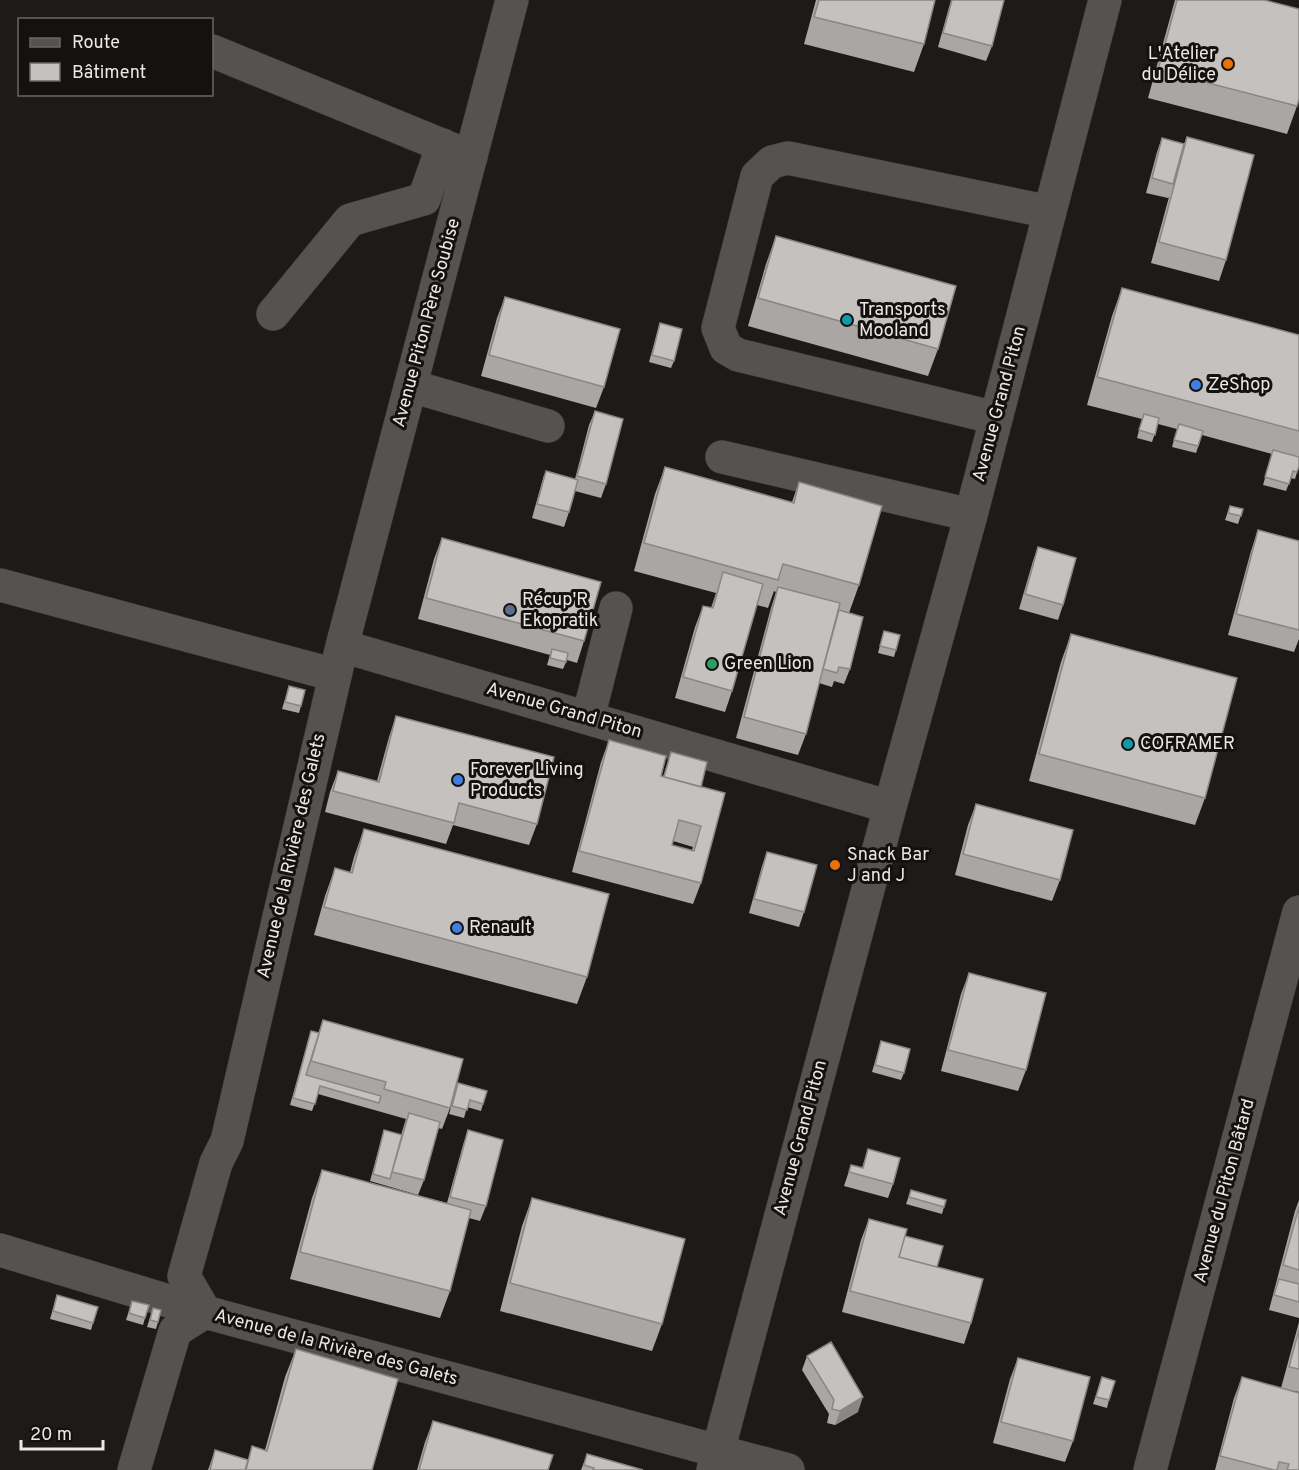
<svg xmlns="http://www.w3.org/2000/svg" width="1299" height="1470" font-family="Overpass,sans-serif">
<rect width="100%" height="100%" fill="#1d1b19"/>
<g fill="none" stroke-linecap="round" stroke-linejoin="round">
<defs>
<path id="minor" d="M512 0 342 646 227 1141 216 1163 184 1276 205 1312 788 1470
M212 51 471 157
M273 314 350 220 424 199 443 145
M411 386 548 426
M996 418 738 355 726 348 718 328 757 176 772 162 788 158 1050 212
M722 457 971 515
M0 585 335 675
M342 646 890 807
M588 718 616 608
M0 1250 205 1312
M134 1470 175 1331 205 1312
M713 1470 890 807 971 515 1105 0
M1150 1470 1299 912"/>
</defs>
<use href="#minor" stroke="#3a3837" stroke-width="34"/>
<use href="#minor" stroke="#555250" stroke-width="33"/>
</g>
<path fill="#a9a6a3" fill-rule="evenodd" d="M816 0H935L924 44 914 72 804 44Z
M951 0H1004L992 46 986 61 938 47Z
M1175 0H1264L1297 106 1287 134 1148 98Z
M1187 137 1226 260 1219 281 1151 263 1169 197 1168 198 1146 193 1157 152 1162 138 1184 144Z
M776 236 938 349 928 376 748 326 766 264Z
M1122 288 1299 335V466L1295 479 1291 478 1286 491 1263 485 1272 454 1202 435 1196 453 1172 447 1177 429 1158 424 1152 442 1137 438 1142 419 1087 405 1112 316Z
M505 297 604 387 596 408 481 376 497 318Z
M660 323 674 361 671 368 649 362Z
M595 411 606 484 601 498 575 491 569 512 564 527 532 518 544 475 575 479 589 425Z
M665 467 792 502 799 482 859 585 849 613 839 610 850 669 844 684 834 681 832 687 819 683 806 734 798 755 736 738 771 608 776 592 774 591 768 608 757 605 732 691 725 712 675 698 695 627 703 606 711 608 716 593 634 571 655 494Z
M1230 506 1243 509 1238 524 1225 520Z
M1258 530 1299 541V639L1294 652 1228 635 1251 551Z
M442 538 584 641 577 663 567 660 563 669 547 665 550 655 418 619 434 559Z
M1038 547 1063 605 1058 620 1019 609 1033 561Z
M884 631 896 650 894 657 878 653Z
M1071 634 1205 798 1195 825 1029 781 1061 662Z
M289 686 301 706 299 713 282 709Z
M396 716 537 824 529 845 453 825 446 844 325 812 330 792 338 771 377 781 389 737Z
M609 740 663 777 671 752 701 787V883L693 904 572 872 601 762ZM673 841 693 847 692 850 672 845Z
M976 804 1060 880 1052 901 955 875 968 825Z
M364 829 587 977 577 1004 314 935 325 896 335 868 350 872 354 857Z
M767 852 804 912 799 927 749 913 762 866Z
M969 973 1026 1070 1018 1091 941 1071 961 994Z
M323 1020 450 1108 442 1129 438 1128 424 1180 418 1195 370 1181 384 1130 401 1135 406 1119 318 1094 312 1111 290 1105 311 1031 318 1034Z
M881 1041 904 1073 901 1080 872 1072Z
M458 1083 483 1104 481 1111 467 1107 464 1118 449 1114Z
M468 1130 486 1206 480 1221 469 1218 450 1291 440 1318 290 1279 312 1198 322 1170 447 1203 463 1145Z
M868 1149 893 1184 888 1198 844 1186 851 1165 862 1168Z
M911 1190 946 1200 942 1214 906 1204Z
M532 1198 662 1324 652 1351 500 1311 522 1226Z
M1299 1200V1318L1269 1310 1295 1211Z
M869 1219 905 1236 937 1267 971 1323 964 1344 842 1312 861 1240Z
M57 1295 93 1323 91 1330 50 1319Z
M132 1301 145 1318 143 1325 126 1320Z
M153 1308 158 1322 156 1329 147 1327Z
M1299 1322V1392L1281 1388Z
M296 1349 372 1470H208L215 1450 248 1460 252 1446 265 1450 285 1377Z
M807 1356 858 1412 835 1425 827 1423 829 1414 802 1370Z
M1018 1358 1073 1441 1065 1462 993 1443 1010 1379Z
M1102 1377 1109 1400 1107 1408 1093 1404Z
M1242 1377 1299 1470H1215L1234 1398Z
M433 1421 548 1470H417L425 1442Z
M587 1454 643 1470H581Z"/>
<path fill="#898785" d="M863 1397 858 1412 835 1425 840 1411Z"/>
<path fill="#c4c1be" stroke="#898785" stroke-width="1.5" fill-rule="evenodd" d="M819 0H935L924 44 814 17Z
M952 0H1004L992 46 943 33Z
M1177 0H1264L1299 9V99L1297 106 1158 70Z
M1187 137 1254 155 1226 260 1159 242Z
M1162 138 1184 144 1173 184 1152 178Z
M776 236 956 286 938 349 758 298Z
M1122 288 1299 335V431L1097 377Z
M505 297 620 329 604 387 489 355Z
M660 323 682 329 674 361 652 355Z
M595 411 623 419 606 484 577 476Z
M1144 414 1159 418 1155 435 1139 430Z
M1179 424 1203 431 1198 446 1174 440Z
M1273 450 1299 457V466L1297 472 1293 471 1289 484 1265 477Z
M665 467 794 503 799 482 882 506 859 585 783 564 778 580 644 543Z
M546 471 578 480 569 512 537 504Z
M1230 506 1243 509 1241 516 1228 513Z
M1258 530 1299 541V630L1236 614Z
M442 538 601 582 584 641 426 598Z
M1038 547 1076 558 1063 605 1025 594Z
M723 572 763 584 732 691 683 677 703 606 713 608Z
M778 587 840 603 806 734 744 717Z
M839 610 863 617 850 669 839 667 837 673 823 669Z
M884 631 900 635 896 650 880 646Z
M1071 634 1237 678 1205 798 1039 754Z
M552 649 568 653 566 662 550 658Z
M289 686 305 690 301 706 285 702Z
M396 716 554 757 537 824 459 803 454 823 333 791 338 771 379 782Z
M609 740 666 756 661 776 725 793 701 883 579 851ZM679 820 701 826 694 851 672 845Z
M671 752 707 762 701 787 664 777Z
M976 804 1073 830 1060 880 963 854Z
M364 829 609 894 587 977 324 907 335 868 352 873Z
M767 852 817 865 804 912 754 899Z
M969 973 1046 993 1026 1070 948 1050Z
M323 1020 463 1059 450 1108 384 1089 386 1082 311 1061Z
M311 1031 319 1033 306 1075 381 1096 379 1103 320 1086 315 1104 293 1098Z
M881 1041 910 1049 904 1073 875 1065Z
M458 1083 487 1091 483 1104 470 1100 467 1110 452 1106Z
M409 1113 440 1122 424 1180 392 1172Z
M384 1130 402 1135 390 1179 373 1174Z
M468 1130 503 1140 486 1206 450 1197Z
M868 1149 900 1158 893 1184 849 1172 851 1165 863 1168Z
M322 1170 471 1210 450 1291 300 1252Z
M911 1190 946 1200 944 1207 909 1197Z
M532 1198 685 1239 662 1324 510 1283Z
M1299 1207V1270L1283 1265Z
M869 1219 907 1229 899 1257 983 1279 971 1323 850 1291Z
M905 1236 943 1246 937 1267 899 1257Z
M1279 1279 1299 1284V1302L1274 1295Z
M57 1295 98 1307 93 1323 53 1311Z
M132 1301 149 1305 145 1318 129 1313Z
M153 1308 161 1310 158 1322 150 1320Z
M1299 1330V1369L1289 1367Z
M831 1342 863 1397 840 1411 832 1409 834 1400 807 1356Z
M296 1349 398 1379 372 1470H246L252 1446 267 1451Z
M1018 1358 1090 1377 1073 1441 1001 1422Z
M1102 1377 1115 1381 1109 1400 1096 1397Z
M1242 1377 1299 1393V1470H1287L1289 1464 1279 1462 1277 1470H1274L1220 1456Z
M433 1421 553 1455 548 1470H419Z
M215 1450 248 1460 245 1470H210Z
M587 1454 643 1470H593L594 1468 584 1465Z"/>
<g fill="#e8710a" stroke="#141210" stroke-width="2">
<circle cx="1228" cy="64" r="6"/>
<circle cx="835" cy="865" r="6"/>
</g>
<g fill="#0f9aa8" stroke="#141210" stroke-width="2">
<circle cx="847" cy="320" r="6"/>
<circle cx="1128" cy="744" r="6"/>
</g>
<g fill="#3f7fe0" stroke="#141210" stroke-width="2">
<circle cx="1196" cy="385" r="6"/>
<circle cx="458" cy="780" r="6"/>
<circle cx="457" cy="928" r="6"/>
</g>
<circle fill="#5c6f8a" stroke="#141210" stroke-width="2" cx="510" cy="610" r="6"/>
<circle fill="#2e9e5b" stroke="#141210" stroke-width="2" cx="712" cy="664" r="6"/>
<g text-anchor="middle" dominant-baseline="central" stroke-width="6" stroke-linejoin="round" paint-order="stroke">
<g font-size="18" fill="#ebe9e7" stroke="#141210" text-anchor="start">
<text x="1216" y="54" text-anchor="end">L'Atelier<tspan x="1216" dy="21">du Délice</tspan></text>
<text x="859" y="310">Transports<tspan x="859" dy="21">Mooland</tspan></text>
<text x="1208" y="385">ZeShop</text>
<text x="522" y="600">Récup'R<tspan x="522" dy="21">Ekopratik</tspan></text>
<text x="724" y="664">Green Lion</text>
<text x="1140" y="744">COFRAMER</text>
<text x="470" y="770">Forever Living<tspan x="470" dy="21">Products</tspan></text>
<text x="847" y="855">Snack Bar<tspan x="847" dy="21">J and J</tspan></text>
<text x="469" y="928">Renault</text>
</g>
<g font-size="18" fill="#ebe9e7" stroke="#141210">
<text transform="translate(427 323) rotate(-75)">Avenue Piton Père Soubise</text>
<text transform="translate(1000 404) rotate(-75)">Avenue Grand Piton</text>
<text transform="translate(564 711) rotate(16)">Avenue Grand Piton</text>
<text transform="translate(292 856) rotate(-77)">Avenue de la Rivière des Galets</text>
<text transform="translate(801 1138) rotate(-75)">Avenue Grand Piton</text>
<text transform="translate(1225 1191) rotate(-75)">Avenue du Piton Bâtard</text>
<text transform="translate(336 1348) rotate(15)">Avenue de la Rivière des Galets</text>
</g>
</g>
<rect x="18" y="18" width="195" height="78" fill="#141210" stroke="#6a6866" stroke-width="1.5"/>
<rect x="30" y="38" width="30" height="9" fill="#555250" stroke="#6a6866" stroke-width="1.5"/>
<text x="72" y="48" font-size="18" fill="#ebe9e7">Route</text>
<rect x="30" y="63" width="30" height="18" fill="#c4c1be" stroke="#6a6866" stroke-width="1.5"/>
<text x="72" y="78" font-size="18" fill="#ebe9e7">Bâtiment</text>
<path d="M21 1440v9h82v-9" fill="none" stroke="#ebe9e7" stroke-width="3"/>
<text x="30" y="1440" font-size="18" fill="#ebe9e7" stroke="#141210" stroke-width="4.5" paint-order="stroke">20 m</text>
</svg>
